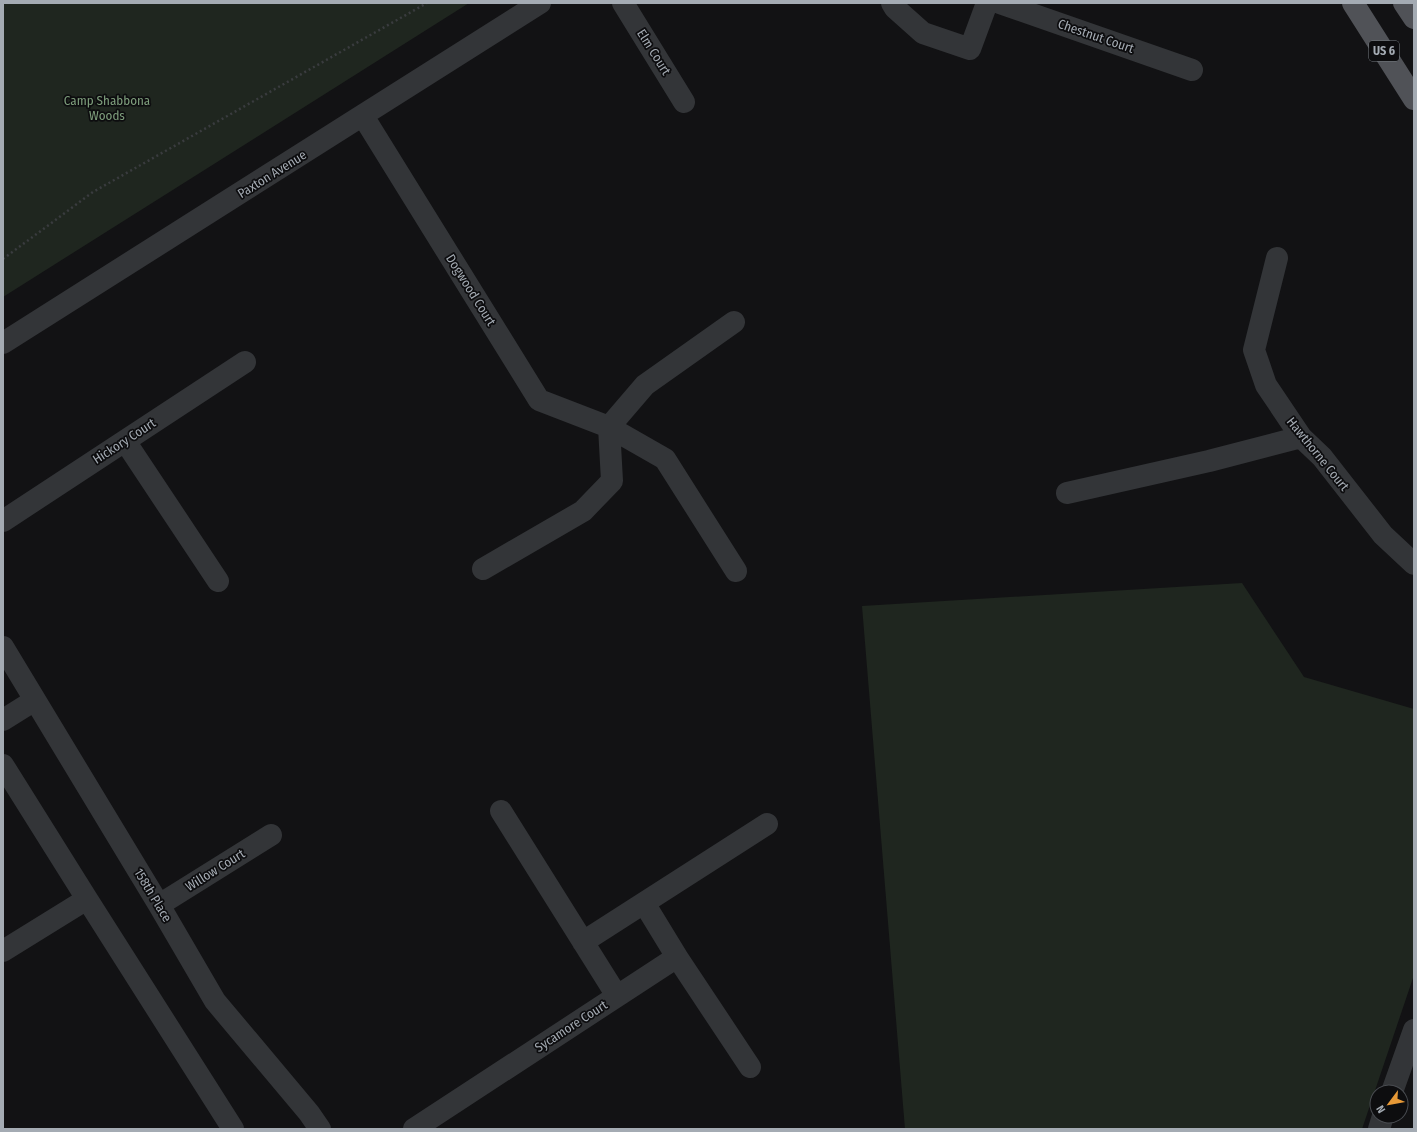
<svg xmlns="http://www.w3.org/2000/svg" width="1417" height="1132" font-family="'Fira Sans Condensed',sans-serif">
<rect width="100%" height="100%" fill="#121214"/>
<path fill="#1f261f" d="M3 3H469L3 297Z
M1242 583 1304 677 1414 709V975L1362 1129H905L862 606Z"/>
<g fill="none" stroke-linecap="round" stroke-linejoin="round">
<path stroke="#3a3c3f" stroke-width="2.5" stroke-dasharray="2 3" stroke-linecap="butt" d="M3 259 93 192 427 3"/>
<path stroke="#333538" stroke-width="22" d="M623 3 684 102
M892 3 895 8 923 33 970 49 987 3
M1000 3 1192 70
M363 116 539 400 609 427 665 459 736 571
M1277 258 1254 350 1266 385 1301 437 1322 457 1383 535 1414 564
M3 343 540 3
M125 441 218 581
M1067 493 1209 461 1301 437
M3 521 245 362
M483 569 583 511 612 481 609 427 645 385 734 322
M3 647 159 905 215 1001 309 1113 320 1129
M3 720 35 700
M3 765 87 899 233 1129
M501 811 617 996
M159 905 271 835
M583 942 767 824
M3 951 87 899
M677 957 750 1067
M1392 1092 1414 1030
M414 1129 677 957 644 903
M1379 1129 1383 1116"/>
<path stroke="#505257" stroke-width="22" d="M1353 3 1414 99
M1404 3 1414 18"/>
</g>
<g text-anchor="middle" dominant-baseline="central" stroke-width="3.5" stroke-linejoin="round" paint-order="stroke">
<rect fill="#0d0d0f" stroke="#777c82" stroke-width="1" x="1369" y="41" width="30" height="20" rx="3"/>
<g font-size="12" font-weight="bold" fill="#a4abb3">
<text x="1384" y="51">US 6</text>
</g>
<g font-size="13" fill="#a4abb3" stroke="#0d0d0f">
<text transform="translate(1096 36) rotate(19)">Chestnut Court</text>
<text transform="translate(654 52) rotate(58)">Elm Court</text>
<text transform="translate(272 174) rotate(-32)">Paxton Avenue</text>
<text transform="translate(471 290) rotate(58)">Dogwood Court</text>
<text transform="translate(124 441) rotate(-33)">Hickory Court</text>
<text transform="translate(1318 454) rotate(51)">Hawthorne Court</text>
<text transform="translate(215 870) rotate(-32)">Willow Court</text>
<text transform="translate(153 895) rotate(59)">158th Place</text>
<text transform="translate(571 1026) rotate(-33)">Sycamore Court</text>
</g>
<g font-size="13" fill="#7e9e7c" stroke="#0d0d0f">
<text x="107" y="100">Camp Shabbona<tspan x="107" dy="15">Woods</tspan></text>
</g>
</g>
<rect width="1417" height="1132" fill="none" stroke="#a4abb3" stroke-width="8"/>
<g transform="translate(1389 1104) rotate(238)"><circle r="19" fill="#0d0d0f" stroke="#494c51"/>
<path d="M0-3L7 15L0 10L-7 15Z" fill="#e79937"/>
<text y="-6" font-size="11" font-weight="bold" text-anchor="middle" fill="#a4abb3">N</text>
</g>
</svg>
